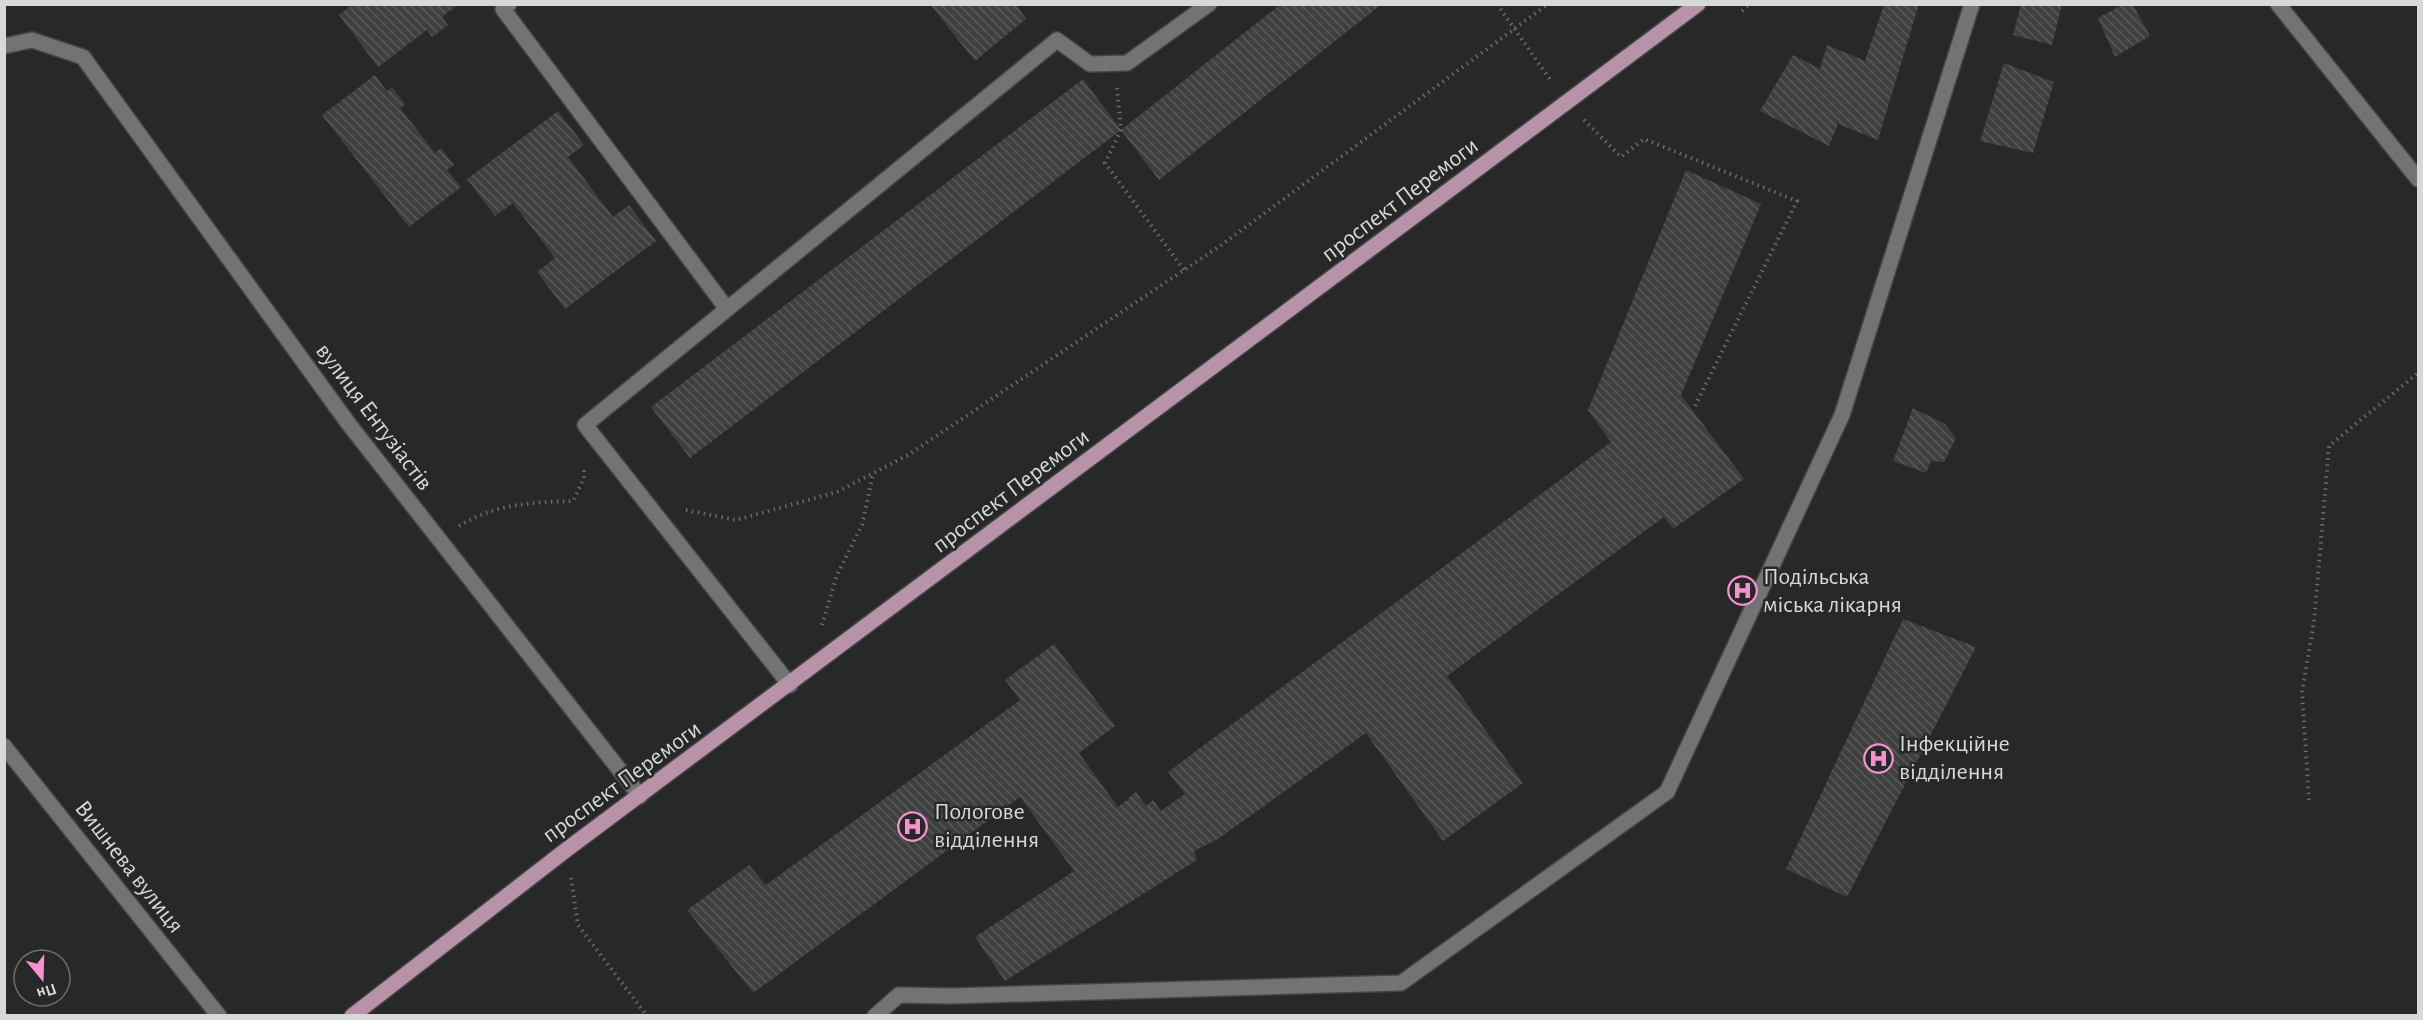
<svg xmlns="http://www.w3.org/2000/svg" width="2423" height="1020" font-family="'Alegreya Sans',sans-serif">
<defs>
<pattern id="building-back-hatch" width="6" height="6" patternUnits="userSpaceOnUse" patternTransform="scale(1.5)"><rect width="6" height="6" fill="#3d403f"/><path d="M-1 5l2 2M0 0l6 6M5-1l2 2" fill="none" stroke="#585b5a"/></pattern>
</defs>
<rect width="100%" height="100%" fill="#262927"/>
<path fill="url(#building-back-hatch)" d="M353 4H459L442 17 448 25 432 37 427 30 378 67 339 15Z
M935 4H1016L1026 19 975 61 932 7Z
M1281 4H1382L1159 180 1121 130 690 458 651 407 1083 79 1121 130Z
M1884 4H1919L1878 140 1838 124 1829 146 1760 111 1793 55 1820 69 1827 45 1865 61Z
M2021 4H2062L2052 45 2013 35Z
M2122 5H2133L2150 36 2115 57 2098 18Z
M2004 63 2054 82 2033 153 1980 141Z
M375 75 387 91 392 87 405 104 400 108 435 153 441 148 454 165 447 170 461 187 409 227 322 115Z
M558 111 584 145 568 157 613 217 629 205 656 241 565 309 537 272 555 258 513 203 495 216 467 179Z
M1686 170 1761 204 1681 395 1744 479 1673 529 1664 517 1447 676 1523 783 1443 841 1366 733 1218 839 1194 851 1197 860 1005 981 975 937 1074 871 1020 797 753 993 687 910 749 865 766 885 1020 700 1005 680 1054 644 1115 726 1079 753 1118 807 1136 792 1146 806 1153 800 1161 811 1185 794 1168 772 1611 442 1588 410Z
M1913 408 1945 424 1956 438 1944 462 1931 461 1926 473 1893 461Z
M1903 619 1976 647 1847 897 1786 869Z"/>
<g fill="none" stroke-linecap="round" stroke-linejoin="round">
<defs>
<path id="minor" d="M509 4 503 9 727 309
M2278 4 2418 179
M4 46 32 40 83 57 348 423 640 796
M790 685 585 425 1057 40 1090 64 1127 63 1209 4
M4 746 219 1016
M875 1016 899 995 951 996 1401 983 1667 792 1842 415 1972 4"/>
<path id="major" d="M352 1016 566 850 1698 4"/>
</defs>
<use href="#minor" stroke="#434544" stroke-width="18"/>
<use href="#major" stroke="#434544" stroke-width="18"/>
<path stroke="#686b69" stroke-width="4" stroke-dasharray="1.5 4.5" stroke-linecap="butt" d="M1497 4 1552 82
M1742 11 1750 4
M1117 88 1121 130 1105 163 1184 270
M1584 120 1621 157 1644 139 1797 201 1693 410
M686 510 736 520 837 492 908 455 1220 246 1548 4
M459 526C494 504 534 502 573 501L584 478V467
M822 625 837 575 862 525 873 474
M2309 800 2302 692 2314 622 2329 446 2418 373
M571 878 578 925 647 1016"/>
<use href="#minor" stroke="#717472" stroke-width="15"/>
<use href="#major" stroke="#b892a9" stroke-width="15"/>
</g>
<defs>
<symbol id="hospital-ring" viewBox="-11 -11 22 22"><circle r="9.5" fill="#262927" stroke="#f690d0" stroke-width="1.5"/><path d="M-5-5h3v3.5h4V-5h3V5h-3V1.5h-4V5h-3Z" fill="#f690d0"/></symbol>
</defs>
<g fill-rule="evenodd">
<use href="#hospital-ring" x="1726" y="574" width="33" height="33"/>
<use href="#hospital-ring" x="1862" y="742" width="33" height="33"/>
<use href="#hospital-ring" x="896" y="810" width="33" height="33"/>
</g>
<g text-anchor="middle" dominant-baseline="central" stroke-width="5" stroke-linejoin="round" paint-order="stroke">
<g font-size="24" fill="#d7d9d8" stroke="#262927">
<text transform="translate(1400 200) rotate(-37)">проспект Перемоги</text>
<text transform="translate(374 417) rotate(53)">вулиця Ентузіастів</text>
<text transform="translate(1011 491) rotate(-37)">проспект Перемоги</text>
<text transform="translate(622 782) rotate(-36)">проспект Перемоги</text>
<text transform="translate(129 867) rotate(52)">Вишнева вулиця</text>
</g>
<g font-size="24" fill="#d7d9d8" stroke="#262927" text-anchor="start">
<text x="1763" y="577">Подільська<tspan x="1763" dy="28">міська лікарня</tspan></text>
<text x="1899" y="744">Інфекційне<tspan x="1899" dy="28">відділення</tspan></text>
<text x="934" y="812">Пологове<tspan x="934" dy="28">відділення</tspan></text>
</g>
</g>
<rect width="2423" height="1020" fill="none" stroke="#d7d9d8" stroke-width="12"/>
<g transform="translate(42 978) rotate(161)"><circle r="28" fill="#262927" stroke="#6d6f6e" stroke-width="1.5"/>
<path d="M0-4.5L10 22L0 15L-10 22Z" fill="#f690d0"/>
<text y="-9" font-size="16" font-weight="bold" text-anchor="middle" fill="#d7d9d8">Пн</text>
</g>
</svg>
